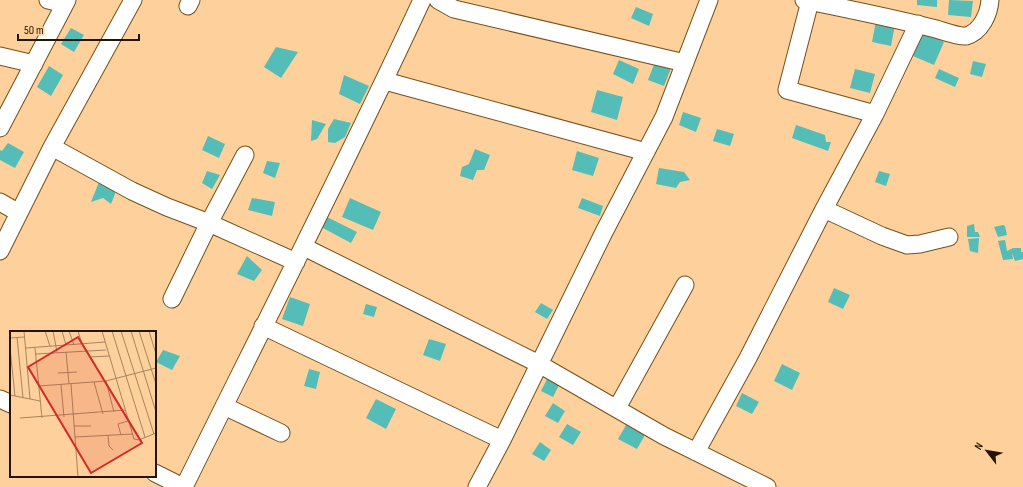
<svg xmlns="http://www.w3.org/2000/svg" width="1023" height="487" font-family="'Sofia Sans Condensed',sans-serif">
<rect width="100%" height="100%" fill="#fed09b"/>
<path fill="#54bdb7" d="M917 0H937V7L917 5Z
M949 0 973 1 971 17 948 15Z
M636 7 653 14 649 26 631 18Z
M876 21 895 25 891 46 872 42Z
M71 28 84 35 74 52 61 44Z
M923 32 944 42 934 65 913 56Z
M276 47 298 52 281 78 264 67Z
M619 60 639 69 633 84 613 74Z
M973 61 986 64 982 77 970 74Z
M655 62 671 68 664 86 648 80Z
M49 66 63 75 51 96 37 87Z
M855 69 875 74 870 93 850 88Z
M939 69 959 78 955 87 935 78Z
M344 75 369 86 360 104 339 94Z
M597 90 623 97 617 120 591 112Z
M683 112 701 118 696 132 679 125Z
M334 119 351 123 345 137 335 143 328 142V129Z
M312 120 326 124 317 139 311 141Z
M796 125 825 135 826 142H831L828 151 792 138Z
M717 129 734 134 730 146 713 141Z
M208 136 225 144 219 158 202 150Z
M8 143 24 152 15 168 0 160V150L2 151Z
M475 149 490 155 484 170H477L473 180 460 176 462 167 469 164Z
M577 151 599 158 593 176 572 170Z
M267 161 280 163 275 178 263 173Z
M659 168 684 172 690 180 680 182 676 188 656 184Z
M207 171 220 175 212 189 202 183Z
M879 171 890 174 886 186 875 182Z
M101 177 116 187 115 194 111 204 103 198 91 202Z
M252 198 275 202 272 216 248 210Z
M350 198 381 212 373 230 342 217Z
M582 198 603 206 600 216 578 208Z
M327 217 357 232 351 243 321 227Z
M974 224 975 232H978L980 237H967V226Z
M1003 225 1005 226 1007 235 998 237 994 227Z
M979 238 978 253 970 251 968 239Z
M1005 240 1007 251 1013 248H1021V252H1023V259L1015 261 1012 253 1013 259 1003 260 998 241Z
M247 256 262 270 254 281 237 274Z
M834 288 850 295 843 309 828 302Z
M290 297 310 304 303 326 282 319Z
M541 303 553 310 547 319 535 312Z
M366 304 377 307 374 317 363 314Z
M429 339 446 344 440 361 423 355Z
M163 350 180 356 172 370 156 362Z
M782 364 800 373 792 390 774 381Z
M309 369 320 372 316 389 304 386Z
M547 379 559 385 553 397 541 391Z
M742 393 759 402 752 414 736 406Z
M376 399 396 409 386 429 366 418Z
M553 403 565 411 558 423 545 416Z
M567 424 581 432 573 445 559 437Z
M626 425 645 435 637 449 618 439Z
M540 442 551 450 544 461 532 454Z"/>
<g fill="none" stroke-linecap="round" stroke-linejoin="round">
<defs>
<path id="minor" d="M48 0 65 4
M438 0 454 9 685 63
M804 0C848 9 893 18 936 29 943 31 960 37 966 36 981 32 989 14 990 0
M810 1 787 90 875 114
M188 6 191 0
M0 56 34 64
M385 81 646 152
M0 128 67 0
M52 147 132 191 167 207 209 223 296 262
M0 202 19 213
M824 209 882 236 907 245 920 244 949 237
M304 247 539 364 664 436 767 487
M0 251 52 147 133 0
M172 299 209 223 245 155
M263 326 502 440
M0 399 11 404
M224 406 281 433
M617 408 685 285
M696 452 748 358 824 209 875 114 918 24
M155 473 183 487
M184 487C264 325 346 164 422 0
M477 487 502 440 604 232 664 117 709 0"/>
</defs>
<use href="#minor" stroke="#774f19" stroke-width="19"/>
<use href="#minor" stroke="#fff" stroke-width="17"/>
</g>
<g transform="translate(10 331)">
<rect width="146" height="146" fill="#fed09b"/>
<path fill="none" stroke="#a7855d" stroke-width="1" d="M14 0 20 68M35 0 40 15M43 0 47 21M52 0 56 14M59 0 64 14M68 0 72 13M92 0 124 108 129 109 146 102M102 0 135 106M111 0 144 103M121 0 146 81M129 0 146 53M139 0 146 23M7 6 13 67M0 7 14 6M0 17 5 65M16 17 95 11M25 17 32 87M56 21 59 53M26 23 96 19M79 26 99 25M48 42 67 41M96 50 104 81M84 51 93 83M61 53 68 146M51 54 54 86M29 55 96 50 146 37M0 64 30 70M10 87 115 79M64 95H81M98 104 99 115 103 119M111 104 108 93 118 90M65 106 123 103"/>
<path fill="#d62828" fill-opacity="0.15" stroke="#d62828" stroke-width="2" d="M68 6 132 112 81 142 18 36Z"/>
<rect width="146" height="146" fill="none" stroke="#241401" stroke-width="2"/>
</g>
<g transform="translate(987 451) rotate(301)" stroke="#fed09b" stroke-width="3" paint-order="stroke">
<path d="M0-3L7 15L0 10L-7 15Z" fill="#241401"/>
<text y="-6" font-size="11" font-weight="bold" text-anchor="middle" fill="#241401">N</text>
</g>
<path d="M18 34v6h121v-6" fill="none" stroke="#241401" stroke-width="2"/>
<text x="24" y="34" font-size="12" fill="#241401" stroke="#fed09b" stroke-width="3" paint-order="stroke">50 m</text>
</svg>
